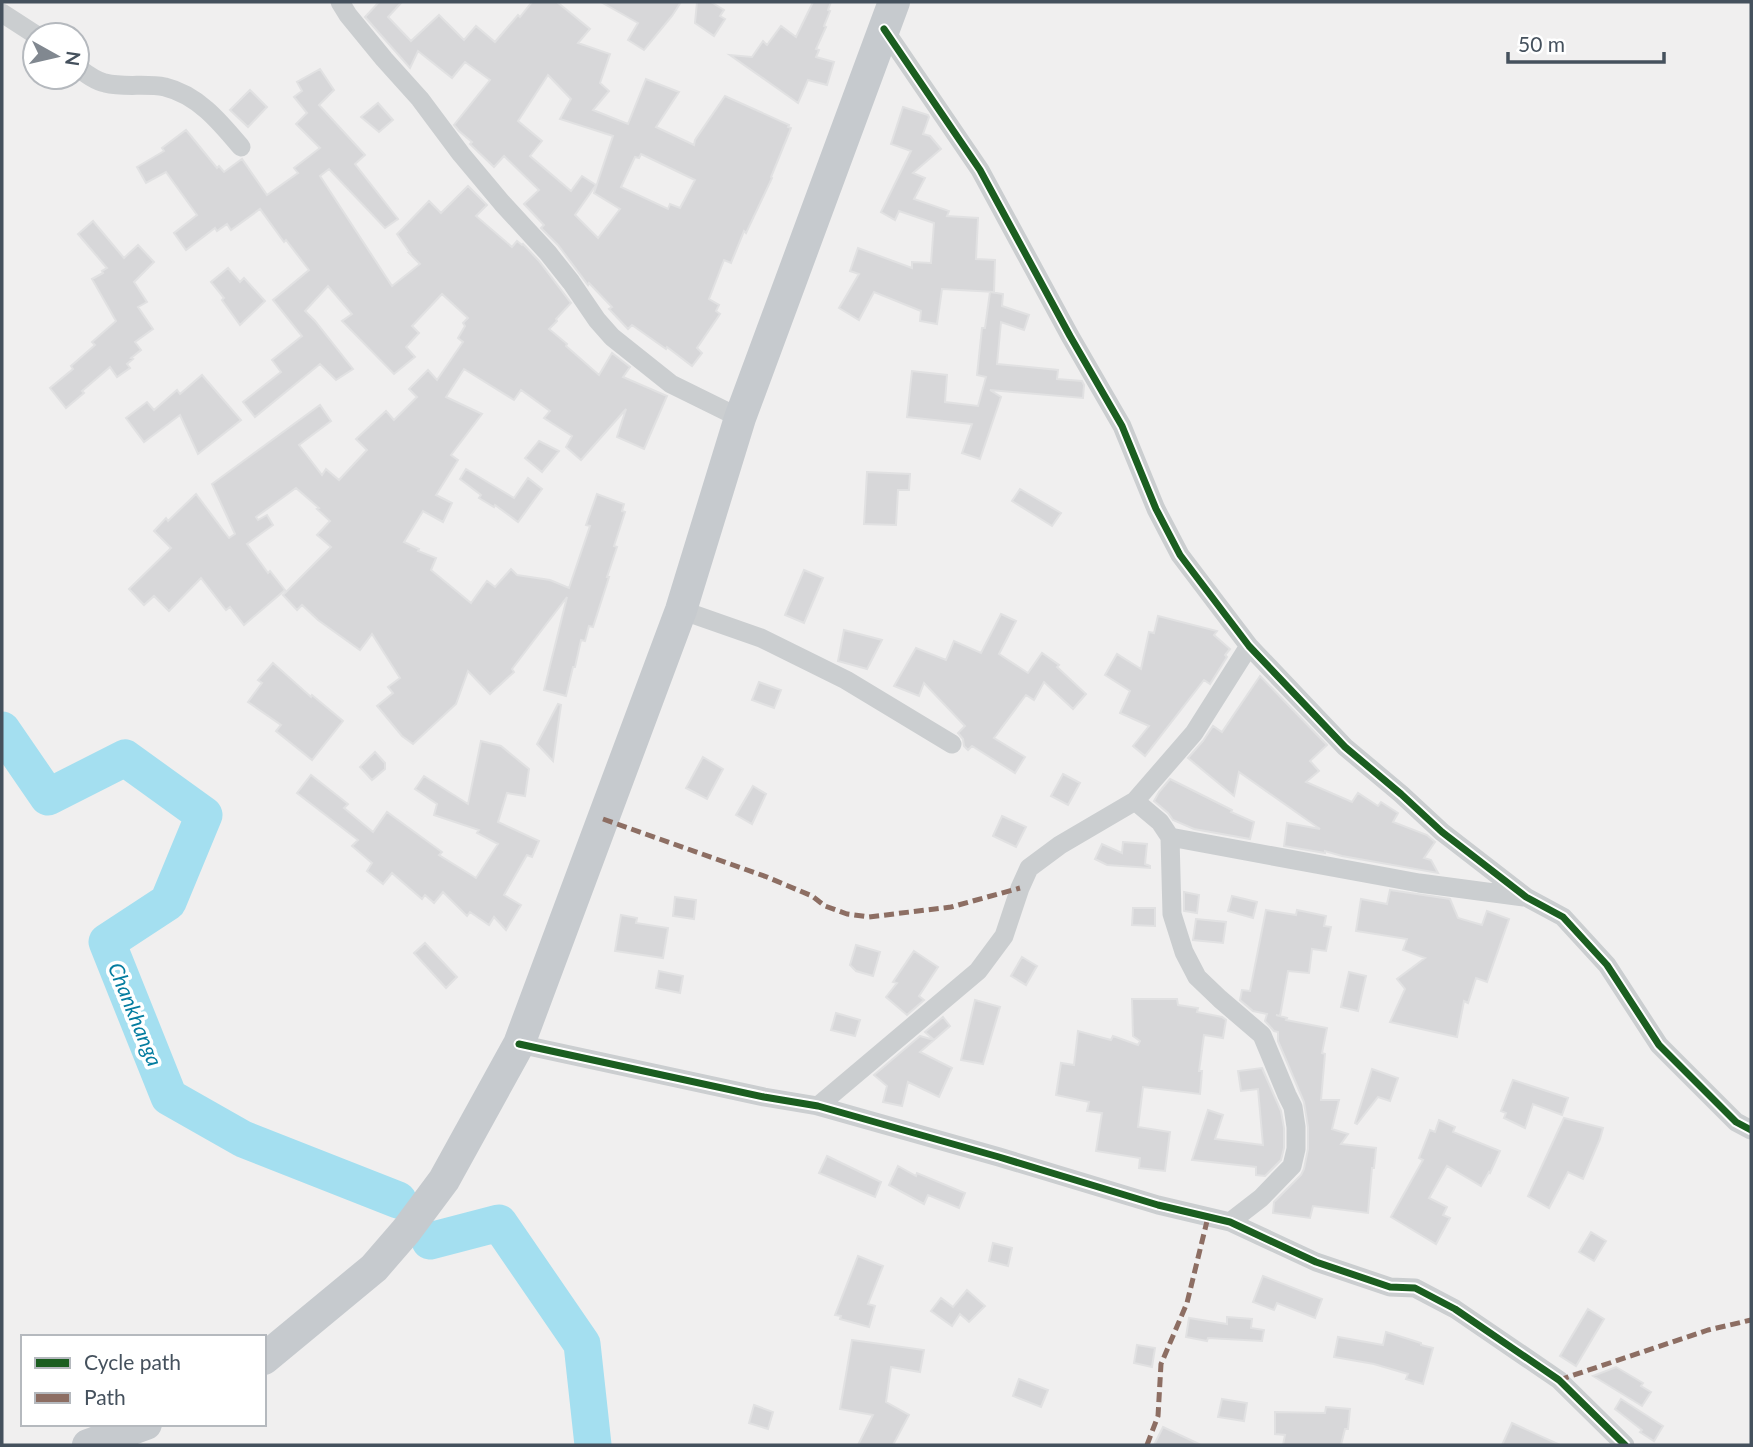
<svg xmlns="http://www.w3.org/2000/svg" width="1753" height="1447" font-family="Lato,sans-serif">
<rect width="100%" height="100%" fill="#f0efef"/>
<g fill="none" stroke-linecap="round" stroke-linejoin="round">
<path stroke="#a4dff0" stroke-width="37" d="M2 730 48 797 125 758 204 815 168 902 107 942 169 1097 243 1139 398 1200
M430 1241 499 1223 582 1344 593 1445"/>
</g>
<path fill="#d7d7d9" stroke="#e1e1e2" stroke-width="2" fill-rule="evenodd" d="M379 2H402L388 17 411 41 439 15 464 40 476 26 495 42 518 15 520 17 532 2H557L590 29 578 43 610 54 600 83 609 91 593 110 628 124 646 79 679 92 656 127 694 145 695 140 725 96 789 125 788 127 791 128 771 177 772 178 746 233 744 231 731 263 724 260 709 299 719 305 716 311 720 314 697 348 702 353 692 366 667 347 666 349 632 325 628 329 609 309 612 307 589 283 588 285 558 245 541 228 544 225 524 204 539 190 504 156 494 167 470 144 472 142 459 131 454 125 490 80 465 62 452 78 418 51 410 68 365 17ZM548 75 571 99 560 119 613 136 594 193 620 209 598 238 575 215 596 185 582 176 571 191 530 156 542 141 518 121ZM641 154 695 180 680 208 670 204 668 209 621 187 635 157 639 158Z
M601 2H681L672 16 644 50 628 40 638 23Z
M697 2H711L724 10 720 16 725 19 714 36 695 23Z
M813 2H831L828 10 830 11 824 26 826 27 816 49 819 50 816 57 834 62 827 85 808 80 798 103 730 55 752 57 763 41 767 45 781 26 796 37Z
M320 69 334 90 319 105 365 155 355 164 398 219 385 228 329 169 320 176 392 286 420 264 409 253H410L397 234 429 201 441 213 468 186 487 205 476 216 512 247 517 241 522 245 523 244 539 261 571 303 556 319 557 321 549 329 567 344 566 346 599 375 612 353 630 367 623 377 667 396 644 449 617 437 626 409 581 460 566 447 572 436 544 418 550 411 521 390 514 400 464 369 446 397 482 414 451 455 458 460 436 495 452 503 443 522 423 511 404 542 419 549 418 551 436 558 431 570 471 603 487 581 495 587 511 569 517 575 550 580 569 588 590 526 586 525 597 494 624 504 622 511 625 512 614 546 617 547 607 577H609L593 627 589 626 585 641 581 640 575 667H573L566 696 544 690 567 597 512 669 514 672 490 694 468 671 456 704 413 744 402 736 377 706 393 693 388 687 400 678 372 634 360 650 318 620 302 605 297 610 283 595 331 547 317 535 330 521 317 509 319 508 296 488 256 517 258 520 267 515 273 525 247 544 268 573 270 571 285 590 244 625 230 607 226 610 201 578 169 611 154 596 144 605 129 589 171 548 154 531 166 518 168 521 196 494 229 538 235 534 212 484 320 405 331 421 299 445 322 475 326 469 339 480 367 450 356 439 386 411 394 420 417 397 409 389 428 370 437 380 463 342 458 338 465 326 463 323 468 318 442 294 412 326 419 333 406 347 415 357 394 374 342 321 352 314 328 286 305 311 315 321 353 369 336 380 320 364 255 417 243 402 281 372 272 360 302 336 273 300 309 270 286 240 284 242 260 209 231 230 227 224 217 231 215 228 186 250 174 233 197 215 166 172 146 183 137 167 164 151 162 148 186 130 217 168 219 166 224 172 242 159 267 195 298 173 294 168 320 148 296 124 307 113 294 97 302 91 297 82Z
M250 90 267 107 248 127 230 110Z
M378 103 393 120 379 132 361 117Z
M903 107 928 115 929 117 923 134 930 136 941 149 913 173 925 178 914 199 949 211 947 216 978 218 976 259 995 260 994 292 942 289 937 324 920 321 921 311 874 292 859 320 839 308 859 274 850 271 858 248 912 268V262L931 263 934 223 899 211 895 220 881 212 911 151 891 144Z
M93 221 124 258 138 245 154 262 134 282 147 302 138 307 153 329 135 342 141 350 131 358 133 359 127 364 130 368 117 377 110 367 82 391 84 393 66 408 50 388 73 369 71 366 95 345 92 342 116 321 92 279 103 273 102 271 107 268 78 234Z
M228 268 240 282 244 278 265 301 240 325 222 300 224 298 211 282Z
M990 292 1003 294 1002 306 1029 315 1024 330 1001 322 997 364 1058 370 1057 379 1082 381 1084 385 1083 398 990 390 1001 397 980 459 962 453 972 424 907 417 912 371 947 375 945 402 978 406 986 377 977 375 982 328H985Z
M202 375 241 420 198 454 180 415 144 442 126 418 147 402 154 410 177 390 180 394Z
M539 441 559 451 542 472 525 458Z
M466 469 514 498 528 478 542 489 518 522 495 505 494 507 479 498 481 495 460 479Z
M867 472 910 474 909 490H898L896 525 864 524Z
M1020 489 1061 513 1052 526 1012 501Z
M804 570 823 578 804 623 785 615Z
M1001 614 1016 621 999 654 1028 673 1042 653 1059 665 1057 667 1086 694 1073 709 1044 682 1034 700 1026 695 994 738 1025 757 1015 773 972 746 968 750 964 746 963 739 958 733 965 726 924 683 919 696 894 686 916 648 946 660 954 641 981 653Z
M1158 616 1217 631 1214 635 1230 649 1225 655 1227 657 1210 684 1204 680 1145 756 1133 746 1149 726 1120 713 1130 691 1105 675 1117 654 1141 669 1149 632 1154 633Z
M844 630 882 640 867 669 838 661Z
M273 663 311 697 312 695 343 721 312 760 276 731 281 725 248 702 262 683 258 680Z
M1260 676 1327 745 1310 761 1319 771 1306 782 1352 802 1358 793 1378 806 1381 802 1398 813 1393 822 1427 835 1435 842 1424 858 1431 860 1438 873 1342 856 1325 851V853L1284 846 1287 823 1320 829 1239 772 1234 796 1188 758 1203 741 1213 726 1222 732Z
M759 682 781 690 774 708 752 700Z
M558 704 561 705 553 761 537 744Z
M481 741 501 746 529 769 525 796 507 793 498 822 539 841 532 857 527 855 504 895 521 905 506 930 494 917 489 925 470 912 467 916 443 892 434 903 425 895 422 899 392 873 383 884 367 871 372 863 352 846 358 840 297 793 311 775 348 804 344 808 373 832 387 812 442 852 439 855 476 878 498 844 477 833 479 830 434 815 437 804 415 789 424 776 468 804Z
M375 752 385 763V769L372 780 360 767Z
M703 757 723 769 707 799 686 788Z
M1063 774 1080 783 1068 805 1051 796Z
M1170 779 1232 810 1231 812 1254 822 1250 839 1194 829 1173 820 1168 813 1154 801 1159 792Z
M753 786 766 794 752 824 736 815Z
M1002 816 1026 827 1016 847 993 836Z
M1123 842 1147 844 1145 864 1150 866V868L1107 865 1095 859 1102 844 1122 853Z
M1390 890 1450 899 1458 918 1482 925 1487 911 1509 919 1487 982 1476 978 1468 1003 1464 1001 1457 1037 1390 1022 1405 989 1397 979 1425 958 1403 950 1407 939 1356 931 1361 899 1387 904Z
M1184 892 1199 895 1197 913 1184 911Z
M1232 896 1257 902 1253 918 1228 911Z
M675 897 696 900 694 919 673 916Z
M1133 908H1155V926L1132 925Z
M1266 910 1296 915 1297 910 1326 916 1324 926 1331 927 1326 951 1312 949 1309 973 1288 971 1280 1016 1276 1015 1287 1018 1286 1020 1327 1028 1322 1053 1325 1054 1321 1100H1339L1332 1129 1348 1134 1341 1144 1376 1148 1374 1168H1372L1368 1213 1313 1206 1310 1218 1273 1213 1274 1202 1301 1175 1304 1169 1308 1149V1127L1304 1102 1278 1041V1032L1274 1031 1265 1021 1267 1014 1253 1011 1240 1000 1242 990 1250 991Z
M621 915 637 918 636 923 668 928 663 958 615 951Z
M1196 919 1226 922 1223 943 1193 940Z
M425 943 457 977 446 988 414 953Z
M856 945 880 952 873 976 856 971 850 965Z
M914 951 938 967 919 996 924 1000 907 1015 886 997 897 983 893 982Z
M1022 957 1037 966 1026 985 1011 976Z
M659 971 683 976 680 993 656 988Z
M1349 972 1366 976 1358 1011 1341 1007Z
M1132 999H1177L1178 1005 1198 1008 1197 1012 1222 1017 1226 1020 1223 1038 1204 1035 1199 1071H1202L1200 1094 1143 1087 1138 1127 1170 1132 1165 1171 1139 1168 1140 1158 1096 1151 1102 1113 1087 1111 1089 1102 1056 1095 1061 1063 1074 1065 1078 1031 1111 1040 1113 1036 1138 1045 1140 1041 1133 1036Z
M975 1000 1000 1007 983 1064 961 1060Z
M836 1013 860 1020 855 1036 831 1030Z
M943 1017 950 1026 934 1040 925 1032Z
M920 1036 934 1040 920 1052 952 1068 939 1097 908 1082 902 1106 883 1102 887 1086 874 1075Z
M1262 1068 1281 1111 1284 1128V1148L1281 1160 1265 1176 1256 1175V1167L1192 1160 1208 1110 1223 1115 1215 1139 1263 1145 1258 1089 1241 1091 1238 1071Z
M1372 1069 1398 1078 1390 1101 1378 1097 1357 1124 1355 1123Z
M1513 1080 1568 1098 1562 1115 1533 1104 1525 1128 1504 1118 1506 1113 1501 1111Z
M1564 1118 1603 1128 1600 1139 1583 1179 1568 1172 1549 1208 1528 1196Z
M1439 1120 1455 1127 1453 1132 1500 1151 1490 1173 1489 1172 1481 1186 1447 1166 1429 1198 1447 1207 1443 1215 1450 1218 1436 1244 1391 1217 1423 1160 1419 1158 1430 1130 1435 1132Z
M827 1156 881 1182 875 1197 819 1173Z
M898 1166 916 1176 917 1173 965 1193 959 1208 928 1195 924 1204 889 1185Z
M1591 1232 1606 1241 1594 1261 1579 1252Z
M993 1243 1012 1248 1008 1266 989 1261Z
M858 1256 883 1266 868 1304 875 1306 869 1327 840 1319 841 1316 835 1315Z
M1263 1276 1322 1299 1315 1318 1277 1303 1274 1310 1253 1302Z
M967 1290 985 1306 969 1322 960 1314 952 1326 931 1311 941 1298 953 1307Z
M1588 1309 1604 1319 1576 1366 1560 1356Z
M1227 1317 1252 1319 1251 1328 1264 1330 1262 1341 1208 1338 1207 1341 1186 1337 1189 1318 1227 1324Z
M1386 1332 1421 1343V1345L1433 1348 1423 1384 1406 1379 1408 1374 1374 1364 1334 1357 1338 1337 1383 1345Z
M852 1340 924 1350 920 1372 891 1367 886 1402 909 1415 893 1445H858L873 1415 840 1409Z
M1137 1345 1155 1348 1152 1367 1134 1363Z
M1616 1367 1643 1383 1641 1386 1651 1392 1642 1406 1593 1376Z
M1019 1379 1048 1390 1041 1407 1013 1396Z
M1222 1399 1247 1403 1244 1421 1218 1417Z
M1621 1399 1663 1426 1654 1441 1640 1432 1642 1430 1615 1409Z
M754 1405 773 1412 768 1429 749 1423Z
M1326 1407 1350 1409 1348 1429H1345L1341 1445H1283L1285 1435 1275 1434V1412L1325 1413Z
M1512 1423 1560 1445H1502Z
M1163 1427 1201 1445H1154Z"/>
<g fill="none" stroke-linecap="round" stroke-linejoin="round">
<path stroke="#cbced0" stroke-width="19" d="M340 2 348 15 384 59 420 99 461 154 502 203 548 253 571 282 597 320 612 337 671 384 740 418
M2 13 36 35
M884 29 980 170 1070 336 1122 426 1156 509 1180 555 1249 646 1345 747 1401 794 1442 832 1526 897 1563 917 1607 965 1659 1045 1736 1122 1751 1130
M77 67C85 73 95 81 105 83 125 88 145 83 165 87 198 95 220 122 241 147
M681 610 761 638 846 680 952 744
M1135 801 1160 822 1170 837 1172 914 1184 952 1197 977 1220 999 1262 1035 1287 1095 1293 1107 1296 1127V1149L1292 1166 1261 1198 1230 1222
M1170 837 1419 883 1524 897
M519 1044 764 1097 818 1106 999 1157 1158 1205 1230 1222 1316 1262 1390 1287 1415 1288 1455 1309 1559 1380 1625 1445
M818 1106 978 971 1004 936 1020 888 1029 868 1060 845 1135 801 1194 733 1249 646"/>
<path stroke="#c6cace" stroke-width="32" d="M264 1359 374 1268 406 1231 444 1180 519 1044 681 610 740 418 894 2
M88 1445 146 1424"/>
<path stroke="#8d6e63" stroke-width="5" stroke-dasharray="10 5" stroke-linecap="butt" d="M603 819 767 877 812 896 825 906 847 914 869 917 951 907 1020 888
M1559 1380 1708 1330 1751 1320
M1147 1445 1158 1416 1161 1364 1187 1303 1208 1217"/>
<defs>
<path id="cycleway" d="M884 29 980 170 1070 336 1122 426 1156 509 1180 555 1249 646 1345 747 1401 794 1442 832 1526 897 1563 917 1607 965 1659 1045 1736 1122 1751 1130
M519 1044 764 1097 818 1106 999 1157 1158 1205 1230 1222 1316 1262 1390 1287 1415 1288 1455 1309 1559 1380 1625 1445"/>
</defs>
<use href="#cycleway" stroke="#fff" stroke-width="11"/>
<use href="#cycleway" stroke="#1b5e20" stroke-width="7"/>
</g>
<g text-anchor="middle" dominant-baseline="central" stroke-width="7" stroke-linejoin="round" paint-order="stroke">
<g font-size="21" font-style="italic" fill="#057da0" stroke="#fff">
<text transform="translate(136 1014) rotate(68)">Chankhanga</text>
</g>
</g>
<rect width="1753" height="1447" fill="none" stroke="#45515d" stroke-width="7"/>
<rect x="21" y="1335" width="245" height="91" fill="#ffffff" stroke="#b5b9be" stroke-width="2"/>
<rect x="35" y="1358" width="35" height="10" fill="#1b5e20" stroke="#b5b9be" stroke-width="2"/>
<text x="84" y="1370" font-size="21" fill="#45515d">Cycle path</text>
<rect x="35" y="1393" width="35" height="10" fill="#8d6e63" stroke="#b5b9be" stroke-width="2"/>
<text x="84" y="1405" font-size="21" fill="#45515d">Path</text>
<g transform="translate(56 56) rotate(98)"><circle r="33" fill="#ffffff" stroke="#b5b9be" stroke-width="2"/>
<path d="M0-5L12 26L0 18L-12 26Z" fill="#818890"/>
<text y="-10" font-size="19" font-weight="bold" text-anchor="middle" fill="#45515d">N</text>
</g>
<path d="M1508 52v10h156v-10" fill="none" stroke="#45515d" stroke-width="3.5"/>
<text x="1518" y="52" font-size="21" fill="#45515d" stroke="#ffffff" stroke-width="5" paint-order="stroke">50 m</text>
</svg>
